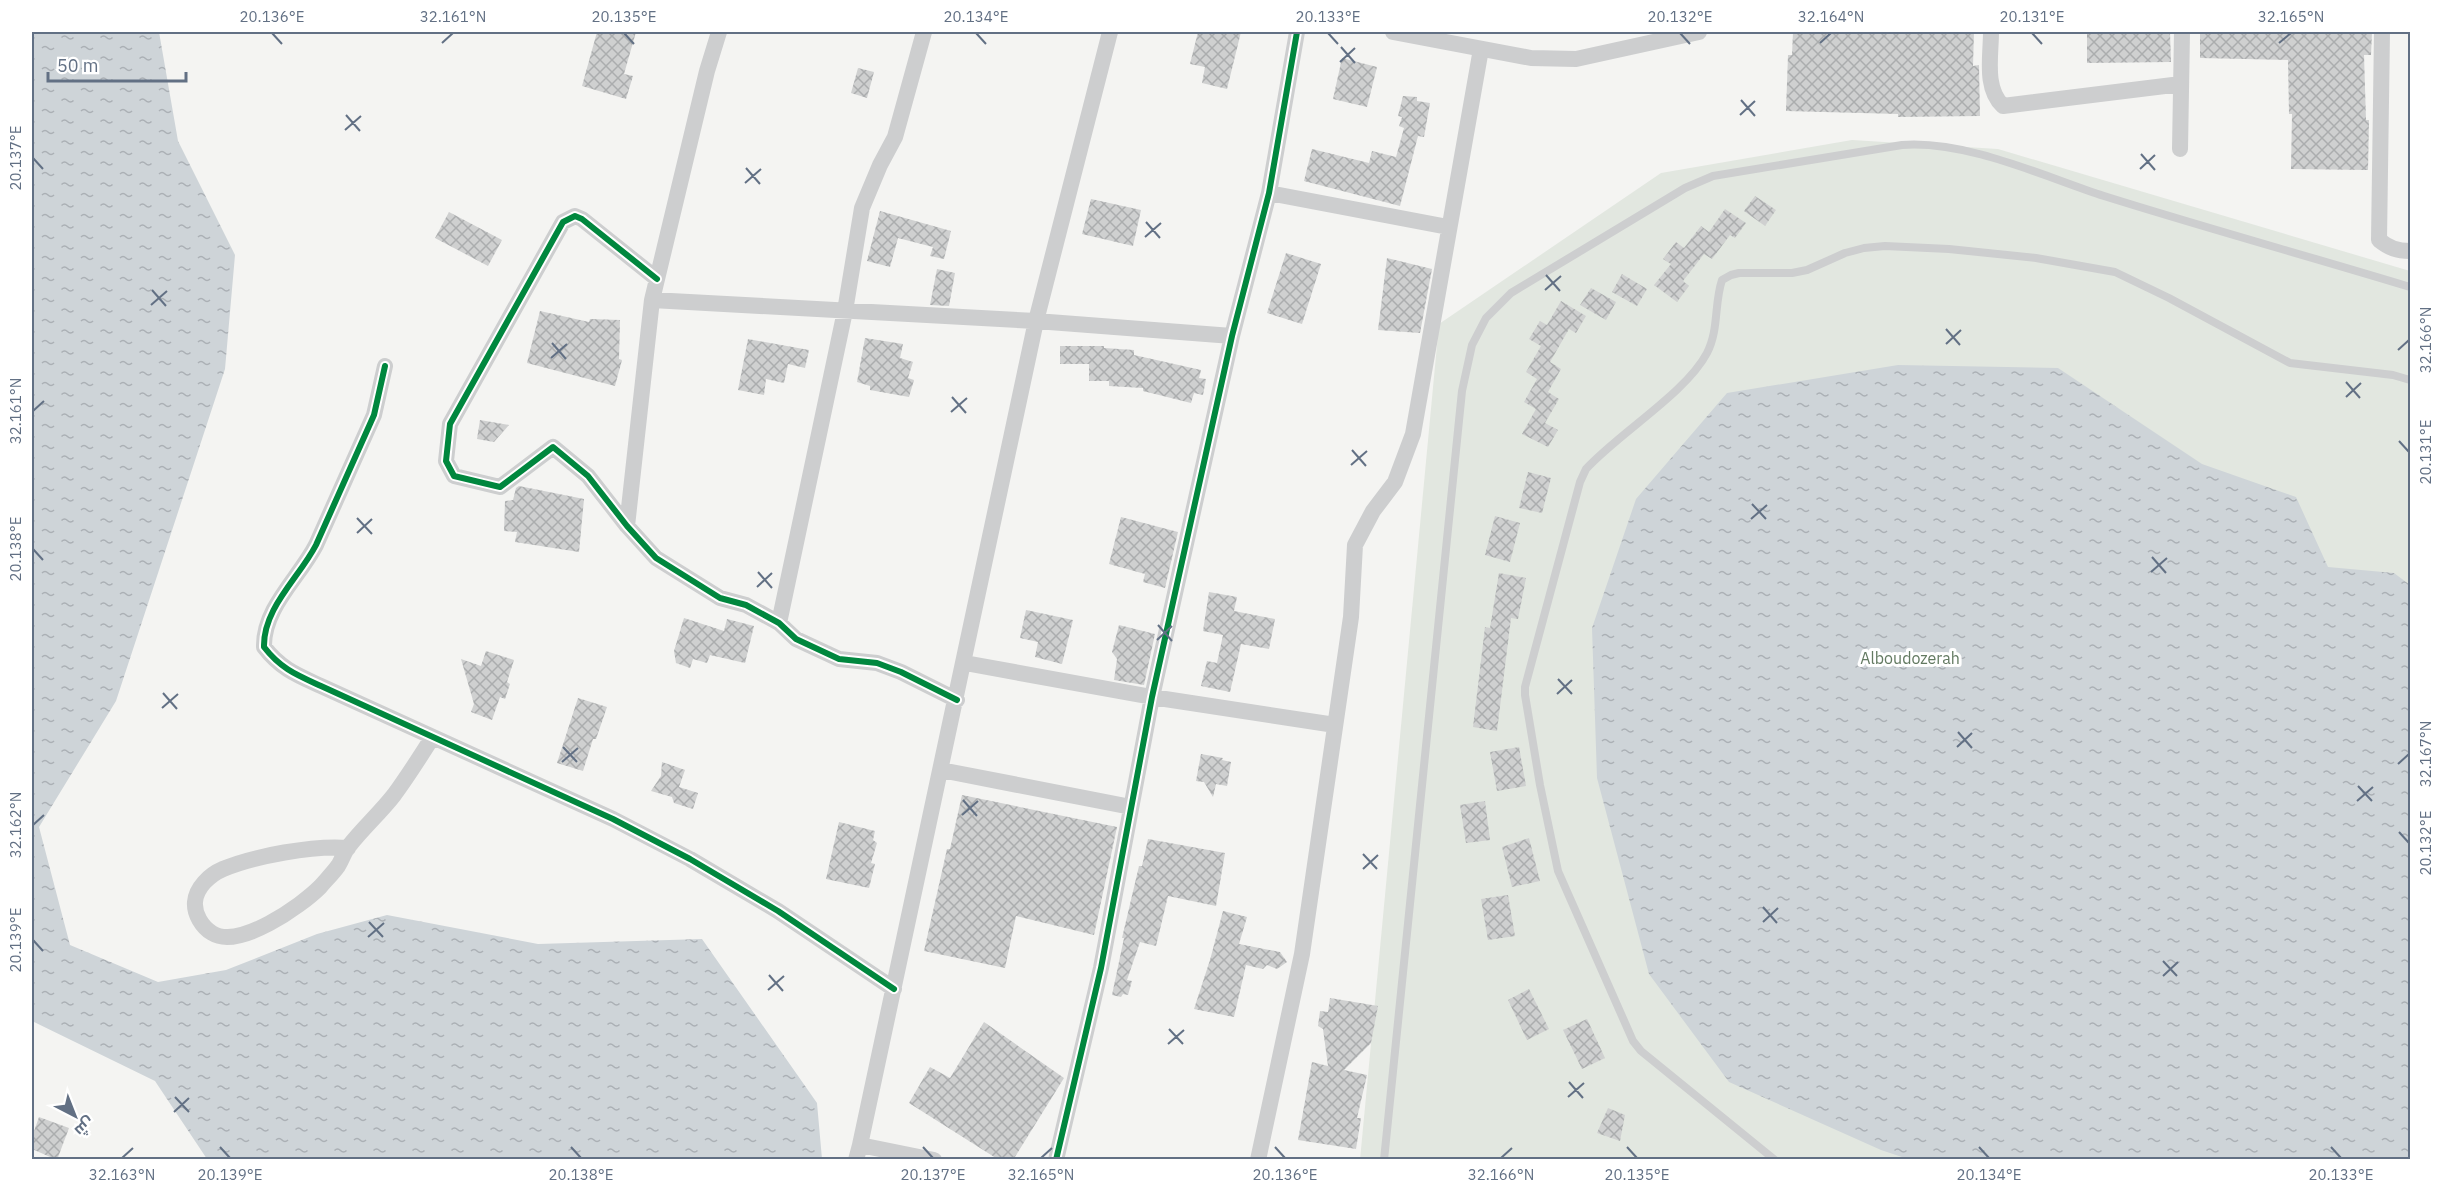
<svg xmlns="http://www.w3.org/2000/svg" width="2442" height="1191" font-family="'IBM Plex Sans',Cairo,sans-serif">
<defs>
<pattern id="water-ripples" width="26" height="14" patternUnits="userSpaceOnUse" patternTransform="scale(1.5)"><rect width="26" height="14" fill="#ced4d8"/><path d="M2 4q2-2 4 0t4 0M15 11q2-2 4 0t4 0" fill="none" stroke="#abb0b5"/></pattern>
<pattern id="building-cross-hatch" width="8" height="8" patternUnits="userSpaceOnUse" patternTransform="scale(1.5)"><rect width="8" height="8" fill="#cfd0d0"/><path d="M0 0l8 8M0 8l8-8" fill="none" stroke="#abadae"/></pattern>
</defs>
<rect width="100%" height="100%" fill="#f4f4f2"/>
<path fill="#e2e7e0" d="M1852 140 1998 149 2410 271V1159L1360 1160 1439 324 1661 173Z"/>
<path fill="url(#water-ripples)" d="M32 32H159L178 141 235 255 225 369 116 701 39 827 70 945 158 982 226 970 317 934 387 915 538 944 702 939 817 1103 822 1159H207L155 1081 32 1021Z
M1898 365 2058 368 2202 464 2296 497 2328 567 2394 573 2410 585V1159H1908L1881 1150 1729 1082 1649 974 1597 778 1592 628 1636 499 1727 393Z"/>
<path fill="url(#building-cross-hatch)" d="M597 32H636L624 74 633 76 626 99 582 86Z
M1198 32H1241L1227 89 1202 83 1205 67 1190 64Z
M1793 32H1974L1973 66 1979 65 1980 116 1898 117V114L1786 111 1788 55H1792Z
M2087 32H2170L2171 62 2087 63Z
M2200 32H2372L2371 55H2364L2366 120H2369L2368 170 2291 169 2292 114H2289L2288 60 2200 58Z
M1342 58 1377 67 1367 107 1333 99Z
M858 68 874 72 867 98 851 93Z
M1403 96 1417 97V101L1430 103 1424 137 1418 136 1400 206 1304 181 1312 149 1369 163 1372 151 1396 157 1404 128 1399 126 1402 117 1398 116Z
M1755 196 1776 210 1765 226 1744 211Z
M1091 199 1141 210 1133 246 1082 234Z
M1725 209 1746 223 1735 238 1730 235 1712 259 1704 254 1683 281 1689 286 1677 302 1654 285 1671 264 1663 259 1676 242 1684 248 1701 226 1709 232Z
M880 211 951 231 944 259 930 256 933 247 898 238 890 267 867 261Z
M449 212 502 240 488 266 435 238Z
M1286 253 1321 264 1302 324 1267 313Z
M1387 258 1432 269 1420 333 1378 330Z
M937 269 955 273 949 306 930 305Z
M1622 274 1647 289 1637 306 1612 292Z
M1591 288 1616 302 1606 320 1580 305Z
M1561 301 1586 316 1576 333 1569 329 1550 362 1561 369 1548 392 1559 399 1545 423 1558 430 1548 447 1522 434 1536 409 1524 402 1537 379 1526 372 1541 346 1529 339 1540 321 1547 325Z
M540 311 589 322 590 319 620 320 619 359 622 360 615 386 527 363Z
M865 338 903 344 900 358 913 362 908 378 914 380 909 397 870 390V386L857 382Z
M748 339 809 350 805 368 788 364 784 383 766 379 764 395 738 390Z
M1060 346H1104V348L1134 350V355L1201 370 1199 378 1206 379 1203 395 1194 393 1191 403 1143 391V388L1109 386V381H1089V364H1060Z
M480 420 509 425 494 442 477 439Z
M1528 472 1551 478 1542 513 1519 508Z
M519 486 584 499 579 552 515 542 517 532 504 531 505 501 513 500 516 488Z
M1495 516 1520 523 1510 562 1485 555Z
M1121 517 1178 532 1165 588 1143 582 1145 574 1109 564Z
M1499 573 1526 578 1518 619 1511 618 1497 731 1473 727 1485 627 1490 628Z
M1209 592 1237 597 1234 611 1275 619 1269 649 1241 644 1230 692 1201 686 1207 661 1217 663 1223 635 1203 631Z
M1026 610 1073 620 1062 664 1035 657 1038 642 1020 638Z
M684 618 724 631 727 619 754 626 745 663 710 655 707 663 693 659 690 668 676 663 674 651Z
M1119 625 1155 634 1144 685 1114 680 1117 659 1112 652Z
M486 651 514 660 507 682 510 684 505 699 500 697 492 720 471 712 474 704 461 659 481 666Z
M578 698 607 707 596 739H593L583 771 557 763Z
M1519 747 1526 786 1497 791 1490 752Z
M1201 754 1223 758 1222 760 1231 762 1227 786 1216 784 1213 797 1204 782 1196 781Z
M662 762 685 770 679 787 698 793 693 809 674 803 672 797 651 791 661 776Z
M962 795 1117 827 1094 935 1016 916 1005 968 924 951 947 849H950Z
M1485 801 1490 840 1466 843 1460 805Z
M839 822 875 831 873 840 877 843 871 863 875 864 869 888 826 879Z
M1529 838 1540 881 1512 887 1502 847Z
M1148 839 1225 853 1216 906 1168 896 1156 946 1140 942 1127 980 1132 981 1128 995 1123 994 1121 997 1112 995 1124 938H1122L1139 866H1142Z
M1508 895 1515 936 1488 940 1481 899Z
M1223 911 1247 917 1239 944 1280 952 1287 962 1277 969 1267 965 1263 969 1246 965 1234 1017 1194 1009 1210 960Z
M1529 989 1549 1029 1527 1040 1508 1000Z
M1330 998 1378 1006 1371 1043 1344 1070 1367 1075 1357 1118H1361L1356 1149 1298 1140 1312 1062 1328 1066 1323 1029 1318 1026 1320 1011 1328 1012Z
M1587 1019 1605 1058 1582 1069 1563 1030Z
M984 1022 1064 1078 1013 1160H999L909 1103 930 1067 950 1078Z
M1608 1108 1625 1115 1620 1141 1597 1133Z
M39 1117 69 1128 57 1160 32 1149V1137Z"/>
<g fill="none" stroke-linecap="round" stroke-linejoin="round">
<path stroke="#cdcecf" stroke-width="8" d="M1384 1160 1462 391 1472 345 1486 318 1511 293 1685 188 1713 176 1902 145C1966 140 2043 176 2104 196 2206 228 2308 256 2410 287
M1775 1160 1641 1051 1633 1041 1558 871 1540 785 1525 695V687L1580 482 1586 469C1619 433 1686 393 1707 353 1719 330 1714 304 1722 280L1731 275 1739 273H1792L1807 270 1845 253 1864 248 1885 246 1949 249 2036 258 2115 272 2169 298 2290 363 2393 375 2410 380"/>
<path stroke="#cdcecf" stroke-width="16" d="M1393 32 1531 58 1576 59 1699 32
M1991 32C1991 56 1984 88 2003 106L2181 84
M2382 32 2379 240C2389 248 2397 251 2410 251
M2180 149 2182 32
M1269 193 1448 227
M657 279 582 219 575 216 563 222 450 424 446 461 454 476 500 487 553 447 588 476 627 526 656 558 720 598 746 605 779 623 796 639 839 659 877 663 901 672 957 700
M652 300 1036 321 1232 336
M385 366 374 415 316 545C299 578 263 608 264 647 281 669 297 675 321 686L613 819 690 859 778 911 894 989
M627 526 652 300 707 71 719 32
M779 623 845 311 862 208 880 165 895 137 924 32
M965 663 1152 697 1335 725
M941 770 1131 807
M348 848C314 845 254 856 223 869 209 875 196 888 195 902 194 914 202 927 212 933 239 950 301 906 320 887 326 880 333 873 338 866 342 860 344 852 349 846 363 828 380 813 394 795 408 776 420 757 432 738
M860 1145 1036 321 1110 32
M856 1160 860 1145 934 1160
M1056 1160 1101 968 1152 697 1232 336 1269 193 1297 32
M1258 1160 1302 954 1351 617 1355 545 1373 511 1395 482 1413 434 1481 49"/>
<defs>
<path id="cycleway" d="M657 279 582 219 575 216 563 222 450 424 446 461 454 476 500 487 553 447 588 476 627 526 656 558 720 598 746 605 779 623 796 639 839 659 877 663 901 672 957 700
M385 366 374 415 316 545C299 578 263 608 264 647 281 669 297 675 321 686L613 819 690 859 778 911 894 989
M1056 1160 1101 968 1152 697 1232 336 1269 193 1297 32"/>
</defs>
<use href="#cycleway" stroke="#fff" stroke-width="10"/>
<use href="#cycleway" stroke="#00873e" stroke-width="6"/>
</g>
<path fill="none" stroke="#627084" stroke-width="2" d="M272 33 282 44M624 33 634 44M976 33 986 44M1328 33 1338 44M1680 33 1690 44M2032 33 2042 44M442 43 453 33M1820 43 1831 33M2279 43 2291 33M1341 47 1355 63M1340 62 1355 48M1741 100 1755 116M346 115 360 131M1740 115 1755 101M345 130 361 116M2141 154 2155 170M33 158 43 169M746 168 760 184M2140 169 2155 155M745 183 761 169M1146 222 1160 238M1145 237 1161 223M1546 275 1560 291M152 290 166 306M1545 290 1561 276M151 305 167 291M1946 329 1960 345M552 343 566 359M1946 344 1961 330M2398 350 2409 340M551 358 567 344M2346 382 2360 398M952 397 966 413M2346 397 2361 383M33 411 44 401M951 412 967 398M2399 441 2409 452M1352 450 1366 466M1351 465 1367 451M1752 504 1766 519M357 518 372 534M1751 519 1767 505M357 533 372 519M33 549 43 560M2152 557 2166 573M758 572 772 588M2151 572 2167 558M757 587 772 573M1158 625 1172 641M1157 640 1172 626M1558 679 1572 694M163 693 177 709M1557 694 1572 680M162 708 178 694M1958 732 1972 748M563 747 577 762M1957 747 1972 733M562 762 578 748M2398 764 2409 754M2358 786 2372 801M963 800 977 816M2357 801 2373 787M962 815 978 801M33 825 44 815M2399 832 2409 843M1363 854 1377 869M1363 869 1378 855M1763 907 1777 923M369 922 383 937M1763 922 1778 908M368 937 384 923M33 940 43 951M2163 961 2177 976M769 975 783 991M2163 976 2178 962M768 990 784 976M1169 1029 1183 1044M1168 1044 1184 1030M1569 1082 1583 1098M175 1097 189 1112M1568 1097 1584 1083M174 1112 189 1098M220 1147 230 1158M571 1147 581 1158M923 1147 933 1158M1275 1147 1285 1158M1627 1147 1637 1158M1979 1147 1989 1158M2331 1147 2341 1158M122 1158 133 1148M1041 1158 1052 1148M1501 1158 1512 1148"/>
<g text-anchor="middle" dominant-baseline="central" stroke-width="6" stroke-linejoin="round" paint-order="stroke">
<g font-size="16" fill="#637a61" stroke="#fff">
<text x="1910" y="658">Alboudozerah</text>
</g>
</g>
<rect width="2442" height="1191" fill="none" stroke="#ffffff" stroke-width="66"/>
<g transform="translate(75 1116) rotate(138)" stroke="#ffffff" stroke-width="4.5" paint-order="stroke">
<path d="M0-4.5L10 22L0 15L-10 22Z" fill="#627084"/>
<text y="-9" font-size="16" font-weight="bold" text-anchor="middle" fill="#627084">ش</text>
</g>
<path d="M48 72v9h138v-9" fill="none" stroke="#627084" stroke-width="3"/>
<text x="57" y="72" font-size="18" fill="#627084" stroke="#ffffff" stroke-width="4.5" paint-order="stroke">50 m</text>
<rect x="33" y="33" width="2376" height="1125" fill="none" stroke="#627084" stroke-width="2"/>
<g font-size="15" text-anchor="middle" fill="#627084">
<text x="272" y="22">20.136°E</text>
<text x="453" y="22">32.161°N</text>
<text x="624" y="22">20.135°E</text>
<text x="976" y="22">20.134°E</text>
<text x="1328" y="22">20.133°E</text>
<text x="1680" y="22">20.132°E</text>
<text x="1831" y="22">32.164°N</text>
<text x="2032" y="22">20.131°E</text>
<text x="2291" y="22">32.165°N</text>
<text transform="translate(16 158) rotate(-90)" y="5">20.137°E</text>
<text transform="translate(2426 340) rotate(-90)" y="5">32.166°N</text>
<text transform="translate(16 411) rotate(-90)" y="5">32.161°N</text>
<text transform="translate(2426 452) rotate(-90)" y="5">20.131°E</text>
<text transform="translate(16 549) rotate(-90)" y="5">20.138°E</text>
<text transform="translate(2426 754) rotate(-90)" y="5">32.167°N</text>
<text transform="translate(16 825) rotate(-90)" y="5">32.162°N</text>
<text transform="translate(2426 843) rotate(-90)" y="5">20.132°E</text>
<text transform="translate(16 940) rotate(-90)" y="5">20.139°E</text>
<text x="122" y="1180">32.163°N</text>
<text x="230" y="1180">20.139°E</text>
<text x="581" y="1180">20.138°E</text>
<text x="933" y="1180">20.137°E</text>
<text x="1041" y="1180">32.165°N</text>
<text x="1285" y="1180">20.136°E</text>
<text x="1501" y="1180">32.166°N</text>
<text x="1637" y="1180">20.135°E</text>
<text x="1989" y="1180">20.134°E</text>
<text x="2341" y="1180">20.133°E</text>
</g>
</svg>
